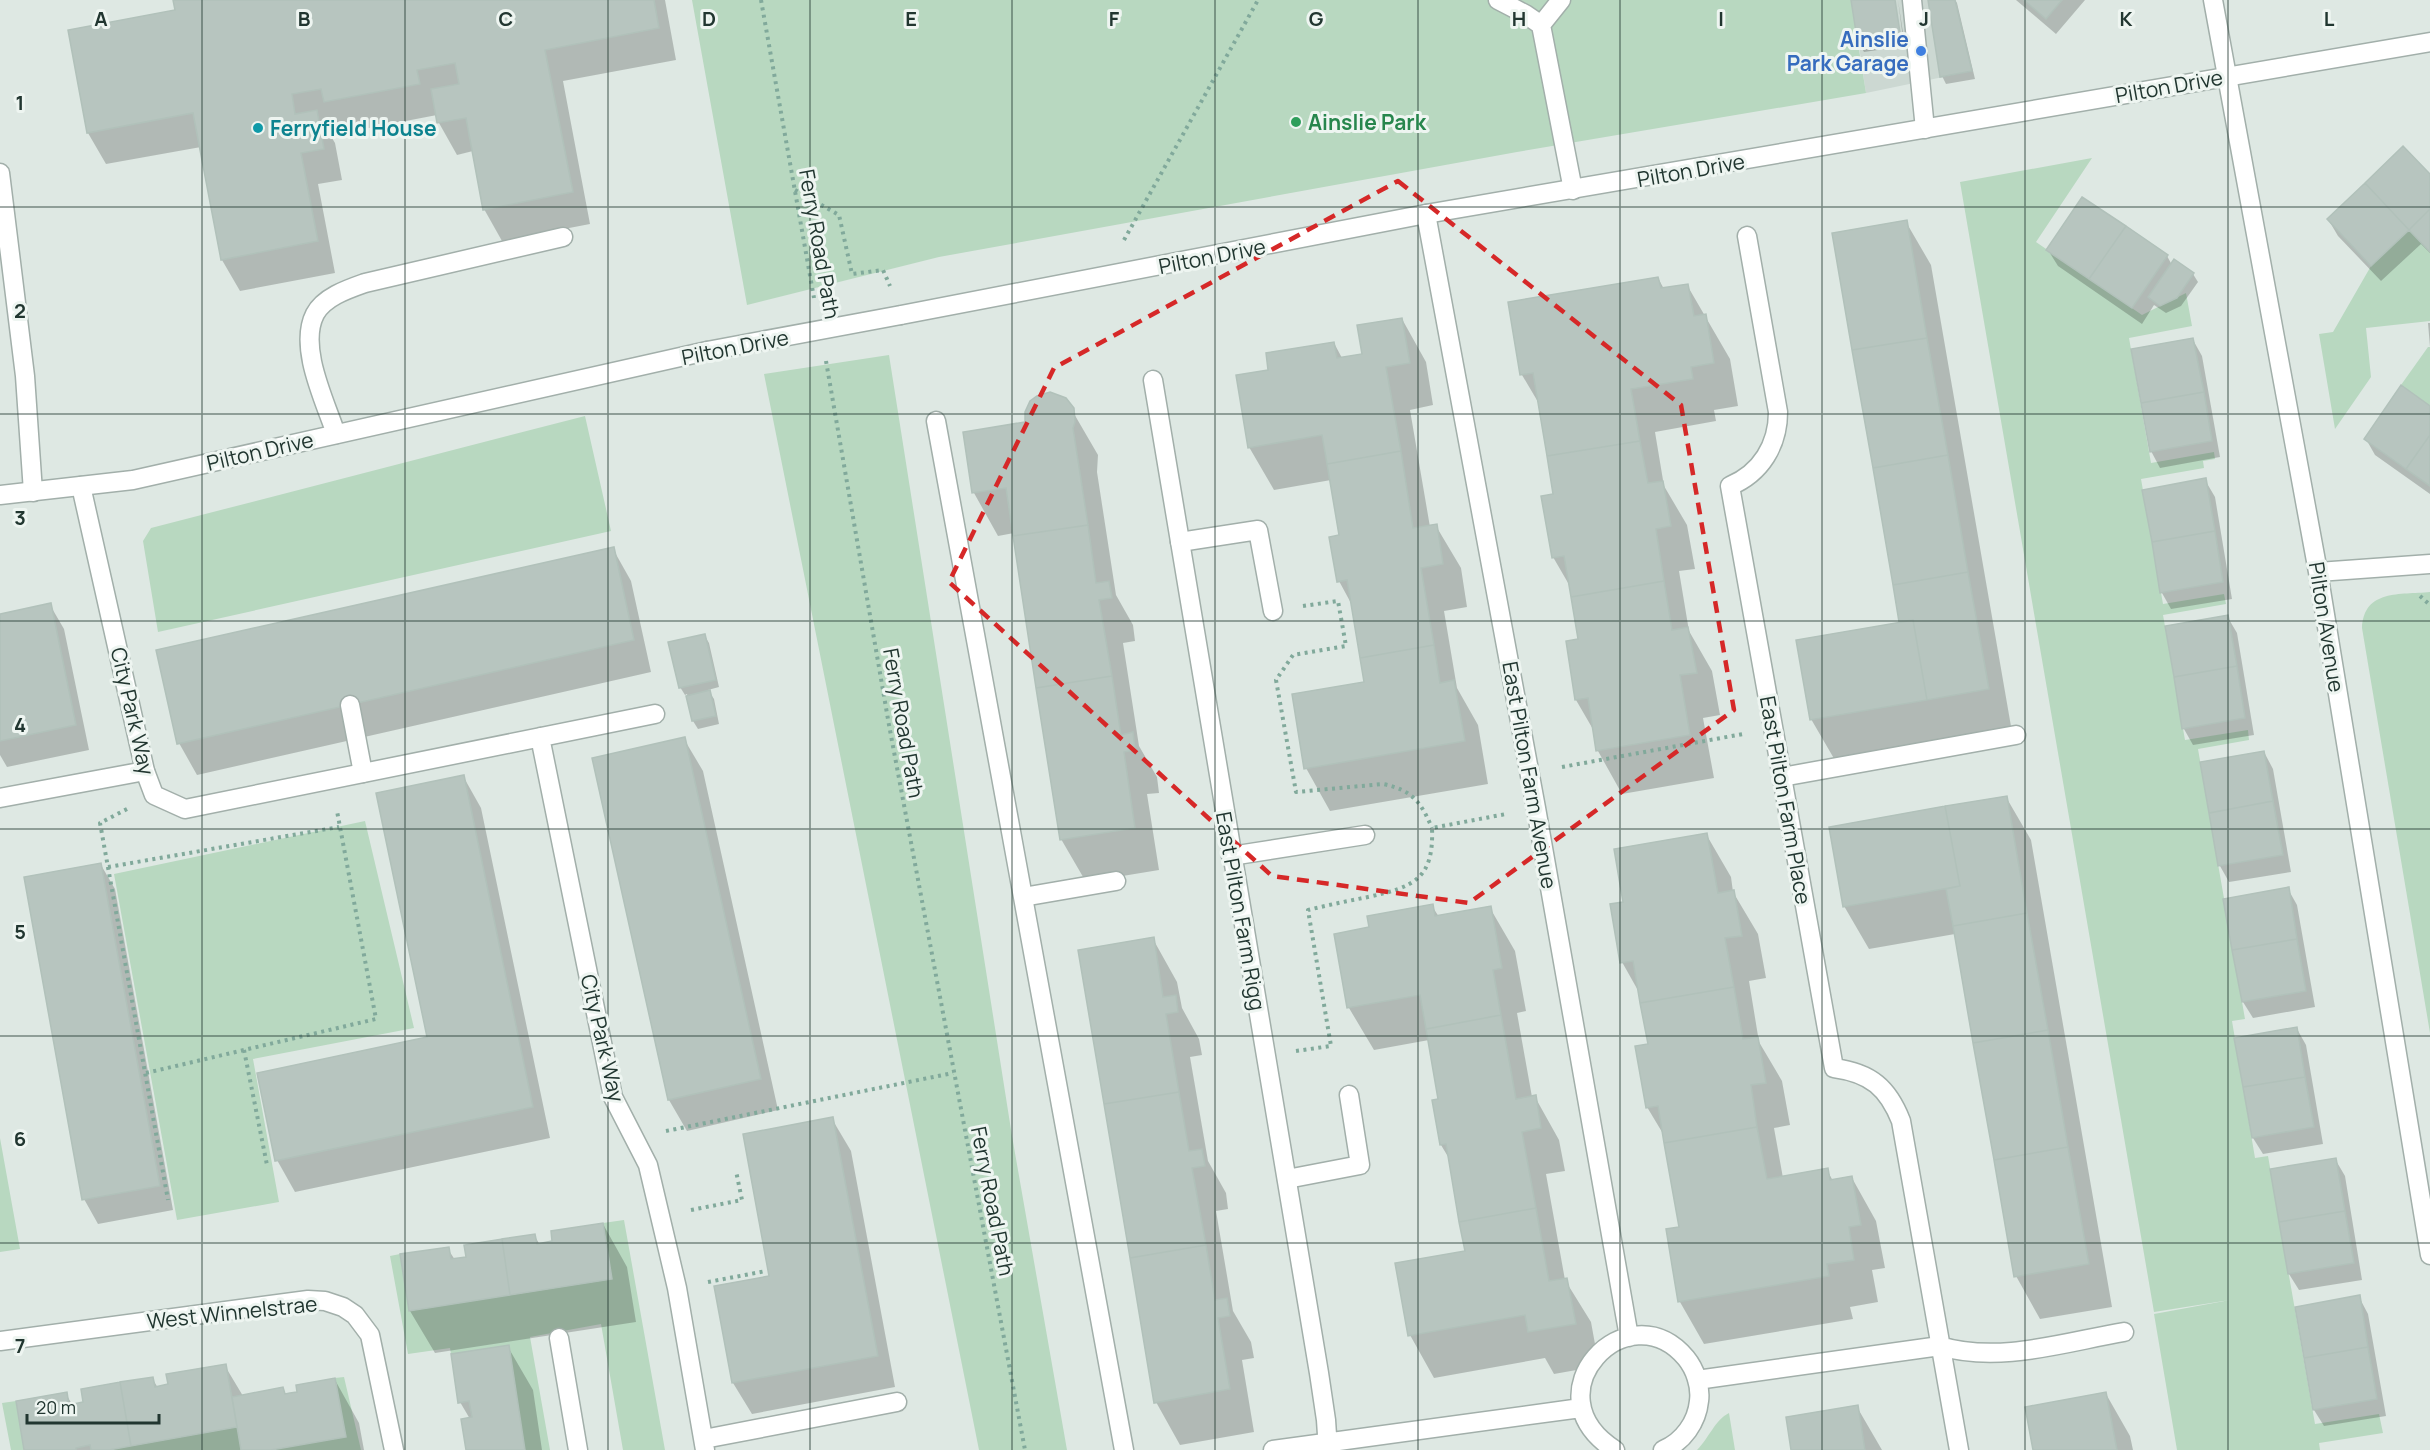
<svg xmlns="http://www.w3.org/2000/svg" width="2430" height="1450" font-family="Manrope,sans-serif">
<rect width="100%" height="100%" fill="#dee8e3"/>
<path fill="#ccd8d2" d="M1852 0H1955L1972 71 1866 93Z"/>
<path fill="#b8d8c0" d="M692 0H1851L1866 93 1517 152 939 257 747 305Z
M2092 158 2036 242 2142 315 2186 293 2192 326 2129 338 2151 463 2214 452 2215 459 2203 461 2204 468 2141 479 2163 604 2224 594 2226 604 2163 615 2185 740 2248 730 2249 740 2198 749 2245 1019 2232 1021 2255 1158 2268 1156 2315 1424 2379 1414 2383 1433 2319 1443 2320 1450H2177L2154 1314 2230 1300 2154 1312 1960 182Z
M2409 230 2430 252V321L2366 328 2371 377 2335 429 2319 334 2333 332 2371 266Z
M2428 347H2430V406L2401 385Z
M889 355 1012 1136 1067 1450H979L764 374Z
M585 416 611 531 158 632 143 541 151 528Z
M2430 592V1033L2362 628C2364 589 2400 595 2430 592Z
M365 821 414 1028 253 1059 279 1202 177 1220 114 874Z
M0 1138 20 1249 0 1252Z
M624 1220 665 1450H623L601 1324 530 1337 550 1450H525L451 1354 450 1348 408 1354 390 1256 400 1254 409 1311 612 1279 603 1223Z
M344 1377 361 1450H271L345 1437 335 1378Z
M16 1401 24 1450H11L2 1403Z
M1729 1413 1735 1450H1697C1709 1438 1715 1420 1729 1413Z
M237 1427 241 1450H109Z"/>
<path fill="#0003" d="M175 0H665L676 60 563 81 590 224 502 241 484 209 473 151 457 155 439 123 437 115 343 133 336 120 323 123 335 143 342 180 318 184 335 273 240 291 222 260 201 147 106 164 88 133 69 32 177 11Z
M1853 0H1894L1901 46H1904L1898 0 1905 46 1864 52 1860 45Z
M1934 0H1955L1957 3 1975 79 1946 84 1942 76Z
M2016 0H2085L2056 34Z
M2430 176V253L2421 244 2381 281 2338 236 2328 219Z
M1906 222 1931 265 2012 732 1836 762 1811 719 1901 623 1834 235Z
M2048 250 2167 256 2172 265 2193 274 2198 282 2181 306 2166 313 2154 305 2142 324 2058 266Z
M1658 278 1664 289 1687 285 1730 359 1738 406 1714 410 1716 421 1655 432 1664 486 1687 525 1695 569 1679 571 1689 631 1712 671 1720 715 1703 718 1714 778 1622 794 1598 751 1594 731 1576 700 1567 643 1580 641 1571 588 1553 557 1555 495 1541 407 1522 375Z
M1402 319 1426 362 1433 405 1410 410 1430 527 1436 526 1461 568 1467 607 1444 611 1457 688 1478 725 1488 784 1330 811 1306 768 1365 683 1352 605 1339 581 1340 536 1331 480 1274 490 1249 447 1270 371 1334 343 1342 358 1364 355Z
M2428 323H2430V347Z
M2193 340 2202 356 2220 457 2160 468 2151 451Z
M2430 408V494L2375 455 2366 439Z
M1073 412 1098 455 1097 472 1116 595 1133 625 1135 641 1123 643 1139 746 1157 777 1159 793 1147 794 1159 870 1086 882 1061 839 1014 533 998 536 974 493 1026 424Z
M2205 480 2215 497 2232 599 2171 609 2162 593 2144 491Z
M613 549 631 581 651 672 197 775 179 743Z
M50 605 64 629 89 750 7 767 0 755V615Z
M2227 616 2237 633 2254 735 2193 745 2184 729Z
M704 635 709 643 719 687 708 690 714 699 719 724 698 729 693 721 687 694 685 695 680 687Z
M684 739 703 771 778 1110 687 1131 669 1100Z
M2264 752 2273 769 2291 872 2229 882 2220 866 2202 763Z
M463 776 481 808 550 1138 295 1192 277 1160 429 1039Z
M2006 797 2031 840 2112 1307 2040 1319 2016 1276 1955 934 1869 949 1844 906Z
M1706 834 1731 877 1733 892 1758 934 1766 978 1749 981 1759 1042 1782 1081 1790 1125 1774 1128 1783 1178 1827 1170 1833 1181 1852 1178 1876 1221 1885 1268 1872 1270 1878 1302 1850 1307 1853 1319 1704 1344 1680 1302 1681 1228 1665 1137 1647 1107 1649 1046 1640 994 1622 962 1624 903Z
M101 865 115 889 173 1210 98 1224 84 1199Z
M2288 889 2297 905 2315 1007 2253 1018 2243 1002Z
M1432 906 1439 917 1490 908 1515 951 1526 1011 1517 1013 1532 1097H1535L1559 1140 1565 1171 1546 1174 1565 1280 1591 1322 1599 1366 1554 1374 1545 1358 1434 1378 1410 1335 1466 1252 1450 1160 1441 1145 1440 1100 1429 1040 1374 1050 1349 1008 1335 935 1370 929Z
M1153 939 1177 982 1182 1008 1199 1039 1202 1055 1190 1057 1208 1161 1226 1193 1228 1209 1216 1211 1233 1311 1251 1342 1254 1358 1242 1360 1254 1432 1180 1445 1156 1402Z
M2297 1029 2306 1045 2323 1144 2263 1154 2253 1138 2236 1039Z
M832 1119 851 1151 895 1387 752 1414 733 1383 716 1288 771 1277Z
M2335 1159 2345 1176 2362 1280 2299 1290 2289 1274Z
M603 1224 627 1267 636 1322 435 1353 410 1311 448 1249 455 1260 468 1258 534 1235 540 1245 554 1243Z
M2359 1297 2368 1314 2386 1416 2324 1426 2314 1410 2297 1308Z
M508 1347 533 1390 542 1450H467L470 1419 460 1402Z
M225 1366 243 1396 283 1389 286 1395 290 1394 335 1380 359 1423 364 1450H26L66 1394 73 1406 152 1378 158 1388Z
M2106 1394 2130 1436 2133 1450H2034Z
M1857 1407 1882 1450H1793Z"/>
<path fill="#b7c5bf" stroke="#b1c1ba" stroke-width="1.5" d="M173 0H654L659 28 545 50 573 192 483 210 466 118 437 123 431 89 459 84 455 63 417 70 420 84 324 102 321 89 292 94 295 114 317 110 324 149 301 153 318 241 221 260 193 113 87 133 68 30 175 10Z
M1851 0H1895L1901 39 1858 45Z
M1928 0H1955L1972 71 1940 77Z
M2024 0H2062L2046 19Z
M2403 146 2430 174V209L2409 230 2365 183Z
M2365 183 2409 230 2371 266 2327 219Z
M2082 197 2126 226 2089 279 2046 250Z
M2430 209V252L2409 230Z
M1907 220 1927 338 1852 350 1832 233Z
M2126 226 2168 255 2132 308 2089 279Z
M2174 259 2194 273 2177 298 2160 306 2148 297Z
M1658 277 1661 288 1688 284 1694 316 1706 314 1714 363 1691 367 1693 379 1631 389 1640 441 1547 456 1533 373 1520 375 1508 302Z
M1402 318 1410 363 1386 367 1401 451 1327 464 1322 435 1248 448 1236 375 1268 370 1266 353 1334 342 1337 358 1362 354 1357 325Z
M1927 338 1948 455 1873 468 1852 350Z
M2193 338 2204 392 2141 403 2131 349Z
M2401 385 2430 406V435L2406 469 2364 439Z
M1050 392 1066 398 1074 408 1075 422 1073 428 1088 525 1013 536 1006 488 972 493 963 432 1025 422V412L1030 401 1037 396Z
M2204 392 2212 441 2150 452 2141 403Z
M2430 435V486L2406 469Z
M1640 441 1648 483 1663 481 1671 526 1656 529 1664 581 1571 597 1564 556 1552 558 1541 496 1553 494 1547 456Z
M1401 451 1413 528 1437 524 1443 564 1421 568 1434 645 1360 658 1347 580 1337 582 1329 537 1339 535 1327 464Z
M1948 455 1968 572 1893 585 1873 468Z
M2206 478 2215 531 2152 542 2142 490Z
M1088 525 1096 583 1109 581 1112 598 1099 600 1112 676 1036 688 1013 536Z
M2215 531 2223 582 2160 593 2152 542Z
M614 547 634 640 177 744 156 650Z
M1968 572 1989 689 1927 700 1913 620 1899 622 1893 585Z
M1664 581 1672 630 1688 627 1697 673 1680 675 1690 735 1596 751 1588 698 1575 700 1566 641 1578 639 1571 597Z
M51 603 76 725 0 741V614Z
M2228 615 2237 666 2174 677 2165 626Z
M1913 620 1927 700 1810 720 1796 640Z
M705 634 716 680 679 688 668 642Z
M1434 645 1440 683 1454 680 1465 741 1304 769 1292 694 1364 682 1360 658Z
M2237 666 2245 718 2182 729 2174 677Z
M1112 676 1121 735 1133 732 1135 750 1124 752 1135 828 1060 840 1036 688Z
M710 690 716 716 692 721 686 696Z
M685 737 761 1079 668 1100 592 758Z
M2264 751 2273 801 2209 813 2200 762Z
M464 775 533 1107 275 1161 257 1073 427 1037 376 793Z
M2007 796 2027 913 1953 926 1946 889 1960 886 1945 806Z
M2273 801 2283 855 2218 866 2209 813Z
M1945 806 1960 886 1843 907 1829 827Z
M1707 833 1718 893 1734 890 1742 936 1725 938 1734 987 1640 1003 1633 961 1620 963 1610 904 1623 902 1614 849Z
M101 863 160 1186 82 1200 24 877Z
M2289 887 2297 939 2232 950 2223 899Z
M1433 904 1435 916 1491 906 1502 968 1493 970 1501 1015 1426 1029 1420 995 1347 1008 1334 934 1369 927 1367 916Z
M2027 913 2048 1030 1973 1043 1953 926Z
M1154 937 1163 997 1176 995 1178 1012 1166 1014 1179 1092 1104 1104 1078 950Z
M2297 939 2306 991 2242 1002 2232 950Z
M1734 987 1743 1039 1758 1037 1766 1083 1751 1085 1757 1127 1664 1143 1658 1106 1646 1108 1635 1046 1648 1044 1640 1003Z
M1501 1015 1516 1099 1536 1095 1541 1128 1522 1132 1536 1208 1459 1222 1446 1144 1440 1145 1432 1100 1438 1099 1426 1029Z
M2297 1027 2305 1077 2243 1087 2234 1038Z
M2048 1030 2068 1147 1994 1160 1973 1043Z
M2305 1077 2314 1127 2252 1138 2243 1087Z
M1179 1092 1189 1151 1202 1149 1205 1166 1192 1168 1206 1245 1130 1258 1104 1104Z
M833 1117 878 1356 732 1383 714 1286 769 1276 743 1134Z
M1757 1127 1767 1179 1828 1168 1830 1180 1852 1176 1861 1225 1849 1227 1854 1260 1827 1264 1829 1276 1678 1302 1666 1229 1679 1227 1664 1143Z
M2068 1147 2089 1264 2014 1277 1994 1160Z
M2336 1158 2345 1211 2279 1222 2270 1169Z
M1536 1208 1549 1281 1567 1278 1576 1324 1528 1332 1525 1315 1408 1336 1395 1263 1465 1251 1459 1222Z
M2345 1211 2354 1263 2288 1274 2279 1222Z
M603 1223 612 1279 510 1295 502 1239 535 1234 537 1244 552 1241 551 1231Z
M502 1239 510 1295 409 1311 400 1254 449 1247 451 1259 466 1257 464 1245Z
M1206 1245 1215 1300 1227 1298 1230 1316 1218 1318 1230 1389 1154 1403 1130 1258Z
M2360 1295 2368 1347 2304 1358 2295 1307Z
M509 1345 525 1450H466L461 1419 472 1417 469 1401 458 1403 451 1354Z
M2368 1347 2377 1399 2313 1410 2304 1358Z
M226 1364 237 1427 131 1446 120 1382 153 1377 155 1387 168 1384 166 1374Z
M335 1378 346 1437 271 1450H241L232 1397 283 1387 285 1394 290 1393 297 1392 296 1385Z
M120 1382 131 1446 109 1450H91L90 1445 76 1448V1450H24L16 1401 67 1392 69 1405 83 1402 81 1389Z
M2106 1392 2117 1450H2033L2025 1407Z
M1858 1405 1865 1450H1791L1786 1417Z"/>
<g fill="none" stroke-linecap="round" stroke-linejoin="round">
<defs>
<path id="service" d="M1498 0 1525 14 1541 25 1573 190
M1912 0 1925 129
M1541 25 1561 0
M0 173 25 376 33 492
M936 421 1124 1450
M336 434C325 401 298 347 315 314 324 297 348 289 365 283L563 237
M1180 542 1258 530 1273 611
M350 705 363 773
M1782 777 2016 735
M0 798 145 771
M1231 856 1365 835
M1023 897 1116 881
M1287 1179 1360 1165 1349 1095
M559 1338 578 1450"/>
<path id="minor" d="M2213 0 2318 572 2430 1255
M1426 214 1536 808 1629 1337
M1747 236 1778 412C1778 445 1761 473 1730 486L1834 1068C1871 1073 1888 1088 1901 1121L1959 1450
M1153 380 1319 1373 1326 1420 1328 1450
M81 486 145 771 154 795 185 809 655 714
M2318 572 2430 564
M540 737 613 1097 648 1165 677 1288 705 1450
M0 1341 308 1300 325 1301 343 1307 355 1315 370 1335 394 1450
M1697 1380 1940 1346C1999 1364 2065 1342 2124 1332
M704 1439 897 1402
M1273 1450 1581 1408
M1615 1450C1527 1394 1628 1289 1686 1358 1695 1369 1701 1386 1699 1401 1697 1422 1683 1442 1663 1450"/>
<path id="tertiary" d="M901 315 1426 214 2430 42
M0 495 133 480 707 351"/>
</defs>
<use href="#service" stroke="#a2afaa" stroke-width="21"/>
<use href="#minor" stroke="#a2afaa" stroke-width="21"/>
<use href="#tertiary" stroke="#a2afaa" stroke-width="21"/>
<path stroke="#81a99b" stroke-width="4" stroke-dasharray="3 4.5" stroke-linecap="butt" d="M761 0 814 298
M795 190 839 215 852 274 883 270 890 286
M1124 240 1258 0
M826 361 889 725 1025 1450
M2420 596 2430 605
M1303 606 1338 601 1346 646 1293 655 1276 680 1296 792 1383 784C1412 790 1421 802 1432 828
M1562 767 1743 734
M127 809 100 823 168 1200
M108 867 339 827
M244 1050 267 1165
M1296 1051 1331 1046 1308 910C1328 905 1348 901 1368 897 1414 887 1434 879 1432 828L1506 814
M146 1073 376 1019 337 811
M666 1131 953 1073
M691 1210 742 1200 736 1171
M708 1282 766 1271"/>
<use href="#service" stroke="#fff" stroke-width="18"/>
<use href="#minor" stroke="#fff" stroke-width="18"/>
<use href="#tertiary" stroke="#fff" stroke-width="18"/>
<defs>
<path id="tertiary-bridge" d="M707 351 901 315"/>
</defs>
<use href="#tertiary-bridge" stroke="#a2afaa" stroke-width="21" stroke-linecap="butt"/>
<use href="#tertiary-bridge" stroke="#fff" stroke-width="18"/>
</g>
<path fill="none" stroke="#d62828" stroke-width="4.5" stroke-dasharray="12 8" stroke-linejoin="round" d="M1398 181 1681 405 1734 710 1469 903 1272 876 949 582 1054 368Z"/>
<path fill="none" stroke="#213630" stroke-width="1.5" stroke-opacity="0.55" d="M202 0V1450M405 0V1450M608 0V1450M810 0V1450M1012 0V1450M1215 0V1450M1418 0V1450M1620 0V1450M1822 0V1450M2025 0V1450M2228 0V1450M0 207H2430M0 414H2430M0 621H2430M0 829H2430M0 1036H2430M0 1243H2430"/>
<circle fill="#3f7fe0" stroke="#eef5f1" stroke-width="2" cx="1921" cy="51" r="6"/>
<circle fill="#2e9e5b" stroke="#eef5f1" stroke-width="2" cx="1296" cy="122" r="6"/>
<circle fill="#0f9aa8" stroke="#eef5f1" stroke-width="2" cx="258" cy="128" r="6"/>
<g text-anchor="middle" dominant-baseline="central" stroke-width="6" stroke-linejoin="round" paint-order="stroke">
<g font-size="21" font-weight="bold" fill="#366cbe" stroke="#eef5f1" text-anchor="end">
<text x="1909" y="39">Ainslie<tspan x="1909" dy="24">Park Garage</tspan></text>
</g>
<g font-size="21" fill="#213630" stroke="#eef5f1">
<text transform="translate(2169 86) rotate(-10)">Pilton Drive</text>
<text transform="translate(1691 170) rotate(-10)">Pilton Drive</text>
<text transform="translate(820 244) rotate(80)">Ferry Road Path</text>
<text transform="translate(1212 256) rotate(-11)">Pilton Drive</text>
<text transform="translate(735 347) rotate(-11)">Pilton Drive</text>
<text transform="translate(260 451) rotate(-13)">Pilton Drive</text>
<text transform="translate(2327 627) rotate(81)">Pilton Avenue</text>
<text transform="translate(133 711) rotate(77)">City Park Way</text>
<text transform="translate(904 723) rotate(80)">Ferry Road Path</text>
<text transform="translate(1530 775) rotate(80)">East Pilton Farm Avenue</text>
<text transform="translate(1786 800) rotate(80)">East Pilton Farm Place</text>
<text transform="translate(1241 911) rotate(80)">East Pilton Farm Rigg</text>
<text transform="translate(603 1038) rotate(77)">City Park Way</text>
<text transform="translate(993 1201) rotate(79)">Ferry Road Path</text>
<text transform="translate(232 1312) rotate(-6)">West Winnelstrae</text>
</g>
<g font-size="21" font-weight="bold" fill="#27864d" stroke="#eef5f1" text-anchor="start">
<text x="1308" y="122">Ainslie Park</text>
</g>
<g font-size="21" font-weight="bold" fill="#0d838f" stroke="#eef5f1" text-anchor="start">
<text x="270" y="128">Ferryfield House</text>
</g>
</g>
<g font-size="20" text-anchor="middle" font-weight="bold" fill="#213630" stroke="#eef5f1" stroke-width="6" stroke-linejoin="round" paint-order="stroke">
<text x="101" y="26">A</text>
<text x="304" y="26">B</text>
<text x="506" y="26">C</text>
<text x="709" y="26">D</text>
<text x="911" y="26">E</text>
<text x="1114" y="26">F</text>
<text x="1316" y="26">G</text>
<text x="1519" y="26">H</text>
<text x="1721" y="26">I</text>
<text x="1924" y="26">J</text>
<text x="2126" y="26">K</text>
<text x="2329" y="26">L</text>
<text x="20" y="110">1</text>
<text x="20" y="318">2</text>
<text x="20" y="525">3</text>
<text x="20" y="732">4</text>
<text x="20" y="939">5</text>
<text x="20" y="1146">6</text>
<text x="20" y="1353">7</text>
</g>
<path d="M27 1414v9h132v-9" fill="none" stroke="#213630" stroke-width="3"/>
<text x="36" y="1414" font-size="18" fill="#213630" stroke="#eef5f1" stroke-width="4.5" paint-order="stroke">20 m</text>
</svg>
